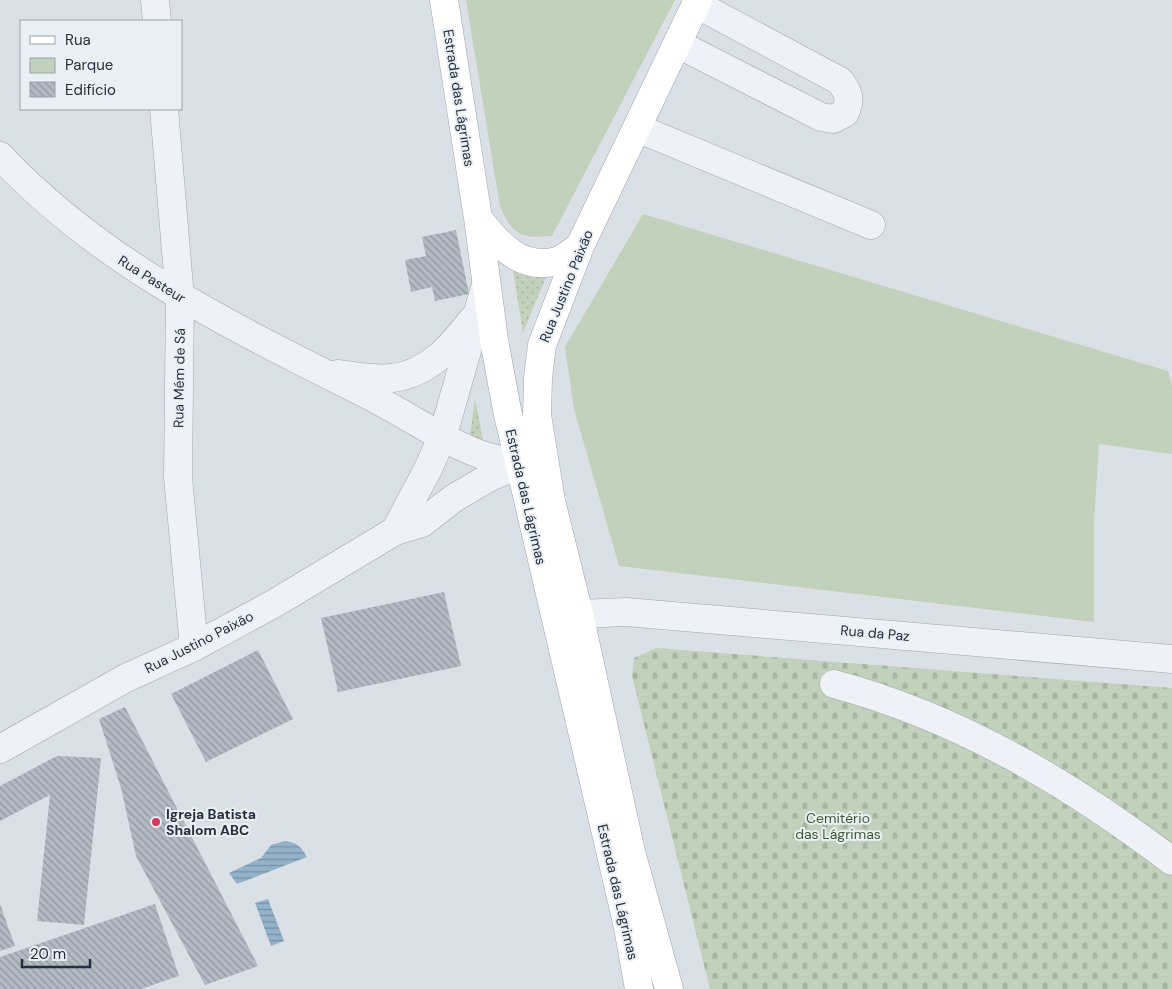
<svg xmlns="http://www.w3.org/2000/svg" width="1172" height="989" font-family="'DM Sans',sans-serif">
<defs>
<pattern id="grass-dots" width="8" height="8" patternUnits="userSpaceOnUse" patternTransform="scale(1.25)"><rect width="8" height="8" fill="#c2d1bb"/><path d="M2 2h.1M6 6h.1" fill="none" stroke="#a7b4a2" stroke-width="1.8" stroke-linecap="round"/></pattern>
<pattern id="cemetery-stones" width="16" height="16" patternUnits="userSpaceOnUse" patternTransform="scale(1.25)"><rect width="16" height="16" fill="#c2d1bb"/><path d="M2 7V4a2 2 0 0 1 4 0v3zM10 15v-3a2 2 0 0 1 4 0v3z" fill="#a7b4a2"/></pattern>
<pattern id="water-rules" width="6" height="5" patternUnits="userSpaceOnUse" patternTransform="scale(1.25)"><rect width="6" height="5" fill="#93b2c9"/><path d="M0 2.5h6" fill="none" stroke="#7891a4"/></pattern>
<pattern id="building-back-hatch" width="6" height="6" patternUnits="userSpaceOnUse" patternTransform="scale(1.25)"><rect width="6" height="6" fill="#b2bac3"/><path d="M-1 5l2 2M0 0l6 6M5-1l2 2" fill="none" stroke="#9198a0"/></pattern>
</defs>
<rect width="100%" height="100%" fill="#dbe0e6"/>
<path fill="url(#grass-dots)" d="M513 270 546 277 523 333Z
M475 399 485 450 469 442Z"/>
<path fill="url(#cemetery-stones)" d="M656 648 1172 688V989H710L632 676 634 658Z"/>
<path fill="#c2d1bb" d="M466 0H675L552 236C521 238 514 237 500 207Z
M643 214 1168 371 1172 386V454L1099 444 1094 523V622L619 566 574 409 565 347Z"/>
<path fill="url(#water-rules)" d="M285 841C297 843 301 846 307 857L237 884 229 873 261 858 271 845Z
M268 899 284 941 271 946 255 903Z"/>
<path fill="url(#building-back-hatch)" d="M456 230 469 294 435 301 432 287 411 292 405 260 426 256 422 237Z
M444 592 461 666 338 692 321 618Z
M258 650 293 719 206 762 171 694Z
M125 707 258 966 205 985 136 856 121 788 99 719Z
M57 756 101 758 84 925 37 921 50 795 0 821V786Z
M0 904 15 946 0 951Z
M155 904 179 976 141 989H0V957Z"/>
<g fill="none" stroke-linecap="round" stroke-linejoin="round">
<defs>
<path id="minor" d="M155 0 157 21
M678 44 821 117 833 119 845 113C851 99 849 93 840 81L696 4
M164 109 180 298 178 477 194 647
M637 128 871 225
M0 156C104 266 235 328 368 395 404 413 445 442 482 455 494 459 506 462 518 465
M337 374C355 376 374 380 392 378 428 374 451 347 472 320
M395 531 428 469 443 435 486 284
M579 614 626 612 1172 659
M834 684C960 718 1069 783 1172 861
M0 749 126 678 194 647 275 603 395 531 422 523 454 498 490 477 518 465 543 459"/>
<path id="major" d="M444 0 478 218 494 340 507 410 628 927 639 989
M478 218C498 244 521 271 557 261 565 258 573 251 580 246
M669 989 631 852 579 614 551 501 537 415 538 378 542 345 580 246 698 0"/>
</defs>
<use href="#minor" stroke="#a0a7b0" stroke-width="29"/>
<use href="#major" stroke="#99a5b3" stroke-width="29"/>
<use href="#minor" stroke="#eef1f5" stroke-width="28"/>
<use href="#major" stroke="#fff" stroke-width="28"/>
</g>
<circle fill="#d5365b" stroke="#eaeff4" stroke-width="2" cx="156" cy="822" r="5"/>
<g text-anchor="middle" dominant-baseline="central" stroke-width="4" stroke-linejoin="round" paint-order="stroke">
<g font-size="14" fill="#242f3d" stroke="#eaeff4">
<text transform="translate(459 98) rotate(81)">Estrada das Lágrimas</text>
<text transform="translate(152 279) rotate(32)">Rua Pasteur</text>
<text transform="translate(566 286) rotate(-68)">Rua Justino Paixão</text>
<text transform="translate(179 378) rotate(-89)">Rua Mém de Sá</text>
<text transform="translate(526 497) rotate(77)">Estrada das Lágrimas</text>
<text transform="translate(875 633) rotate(5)">Rua da Paz</text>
<text transform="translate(199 642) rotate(-27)">Rua Justino Paixão</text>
<text transform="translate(618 892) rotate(77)">Estrada das Lágrimas</text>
</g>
<g font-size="14" font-weight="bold" fill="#242f3d" stroke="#eaeff4" text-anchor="start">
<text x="166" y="814">Igreja Batista<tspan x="166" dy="16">Shalom ABC</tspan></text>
</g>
<g font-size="14" fill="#3c5931" stroke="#eaeff4">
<text x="838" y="818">Cemitério<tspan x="838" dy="16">das Lágrimas</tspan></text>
</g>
</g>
<rect x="20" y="20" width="162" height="90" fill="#eaeff4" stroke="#9ba2ab"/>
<rect x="30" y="36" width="25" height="8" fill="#ffffff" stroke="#9ba2ab"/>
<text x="65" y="45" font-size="15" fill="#242f3d">Rua</text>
<rect x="30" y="58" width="25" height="15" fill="#c2d1bb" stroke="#9ba2ab"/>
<text x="65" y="70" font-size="15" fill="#242f3d">Parque</text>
<rect x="30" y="82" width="25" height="15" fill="url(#building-back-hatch)" stroke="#9ba2ab"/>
<text x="65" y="95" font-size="15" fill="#242f3d">Edifício</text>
<path d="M22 959v8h68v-8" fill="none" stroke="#242f3d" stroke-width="2.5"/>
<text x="30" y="959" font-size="15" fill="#242f3d" stroke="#eaeff4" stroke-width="4" paint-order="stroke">20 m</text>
</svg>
